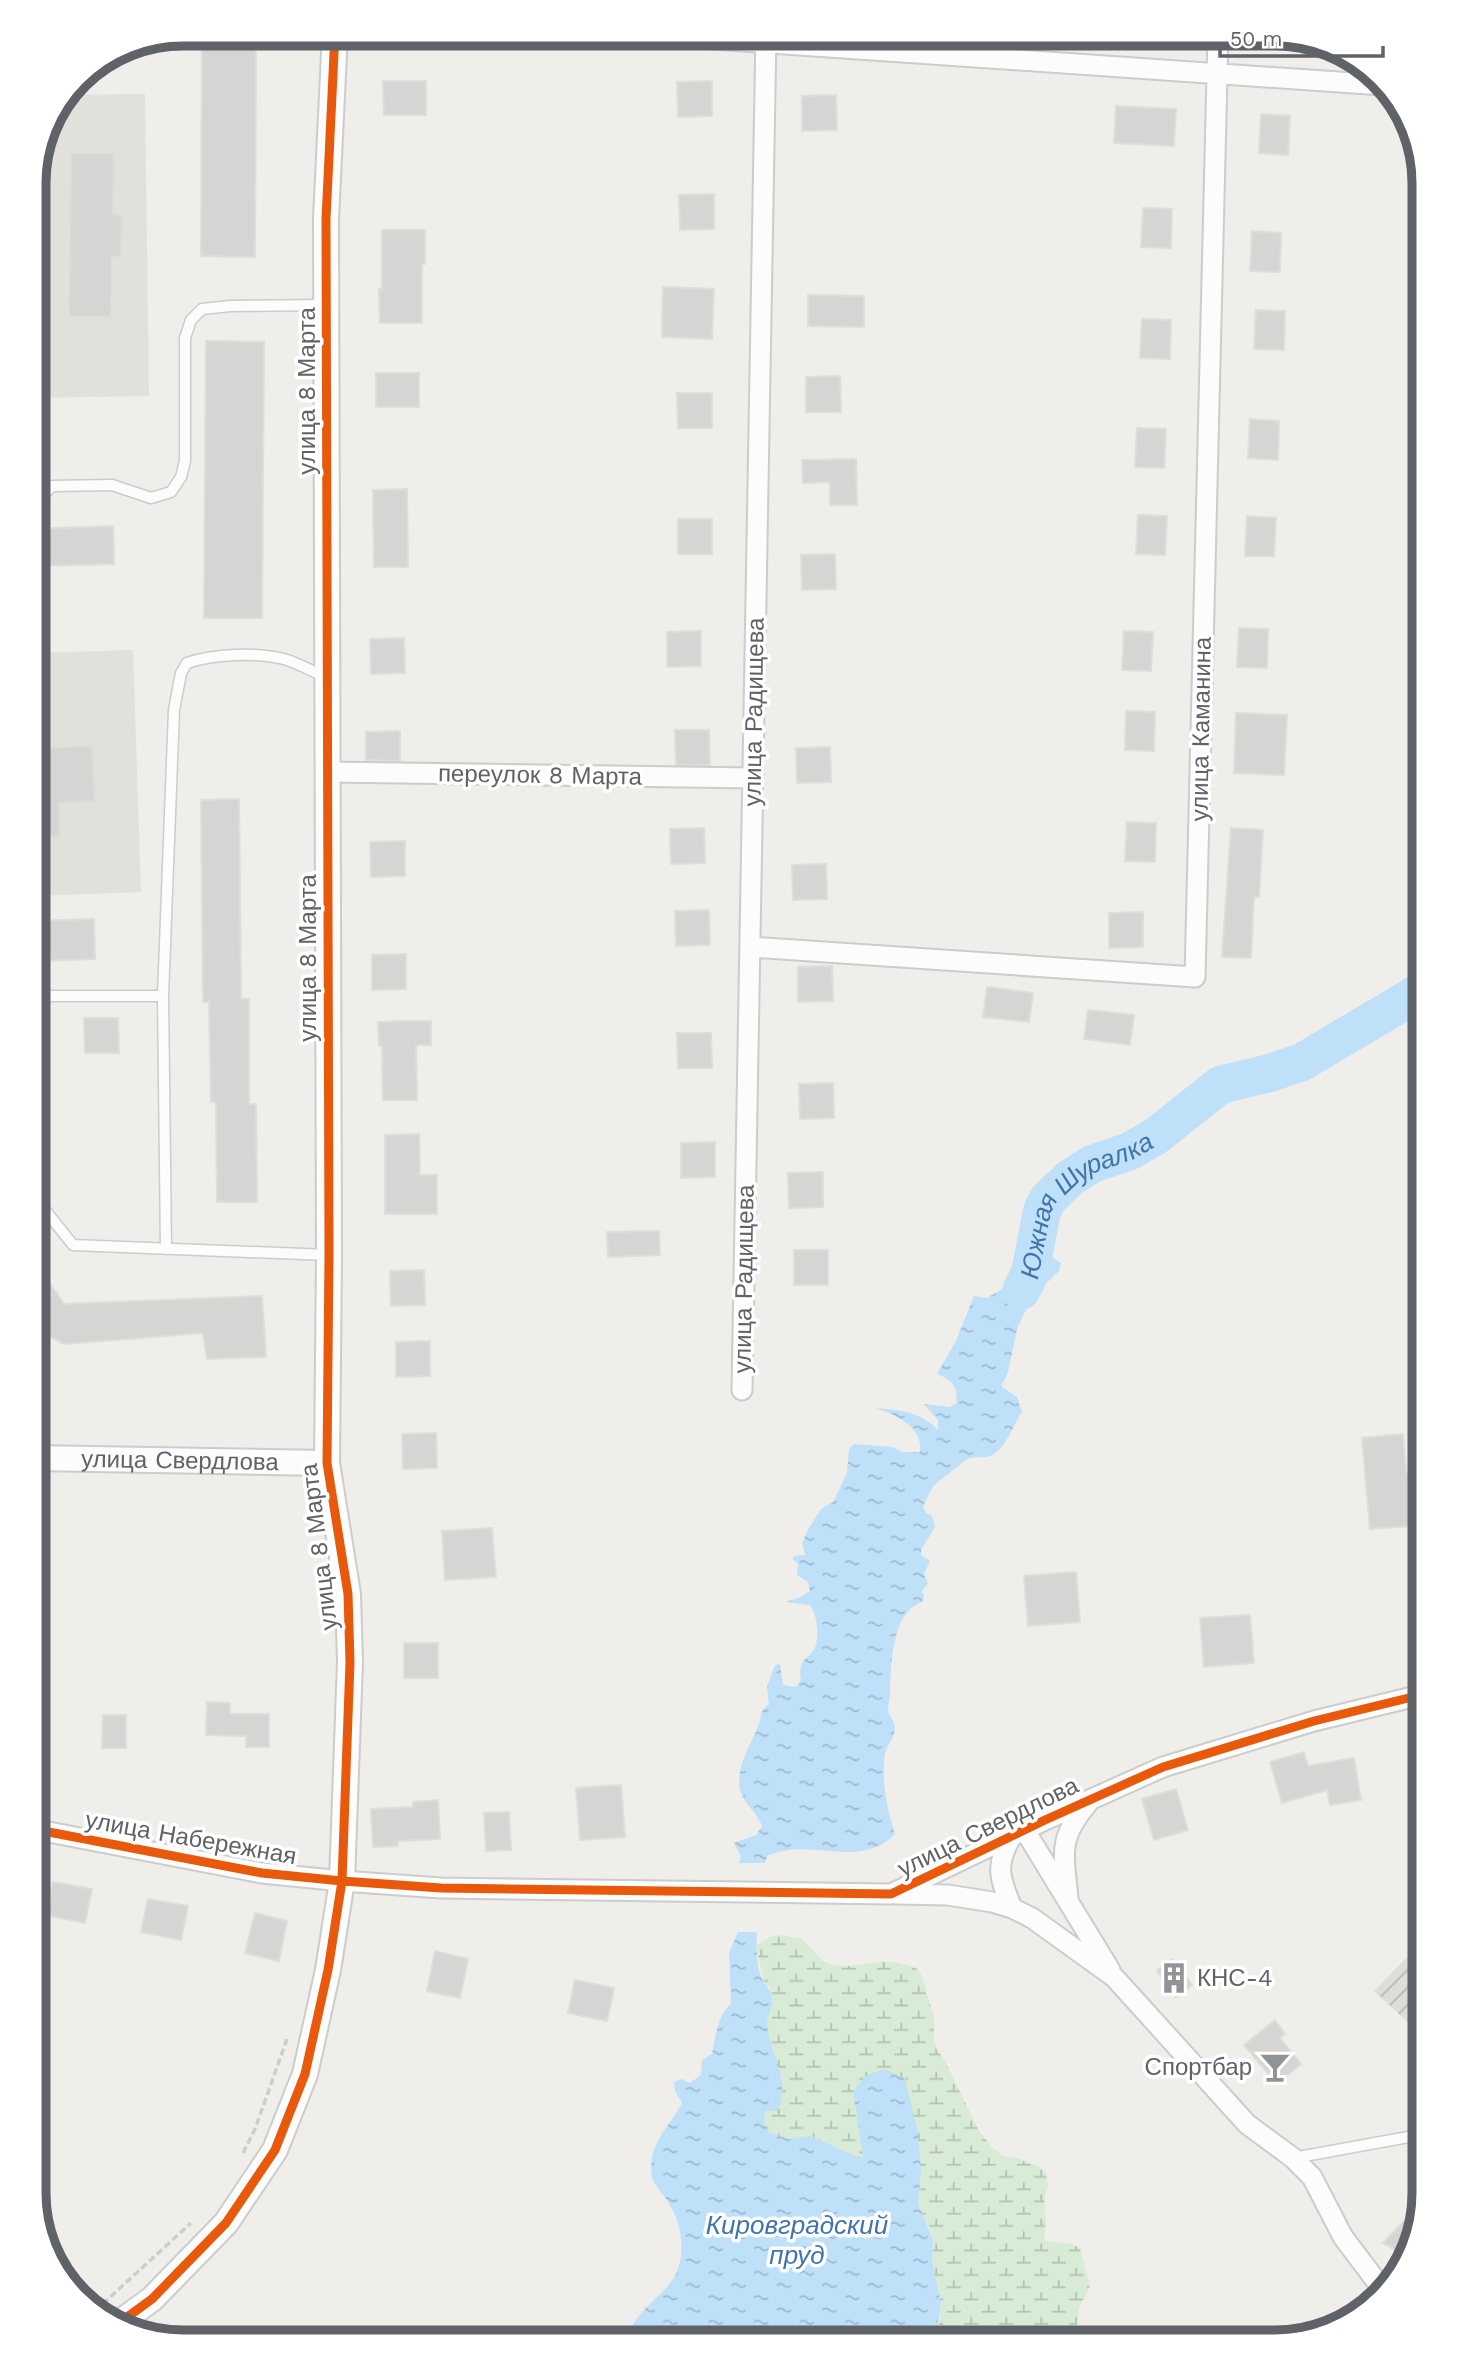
<svg xmlns="http://www.w3.org/2000/svg" width="1458" height="2375" font-family="'Work Sans',sans-serif">
<defs>
<pattern id="industrial-furrows" width="10" height="10" patternUnits="userSpaceOnUse" patternTransform="scale(1.75)"><rect width="10" height="10" fill="#dfddda"/><path d="M-1 1l2-2M0 10L10 0M9 11l2-2" fill="none" stroke="#b8b7b5"/></pattern>
<pattern id="forest-firs" width="22" height="20" patternUnits="userSpaceOnUse" patternTransform="scale(1.75)"><rect width="22" height="20" fill="#d8ebd6"/><path d="M5 1l3.5 6h-7zM16 11l3.5 6h-7z" fill="#b2c2b1"/></pattern>
<pattern id="wetland-marsh" width="20" height="14" patternUnits="userSpaceOnUse" patternTransform="scale(1.75)"><rect width="20" height="14" fill="#d8ebd6"/><path d="M1 5h8M5 5V1M11 12h8M15 12V8" fill="none" stroke="#b2c2b1"/></pattern>
<pattern id="water-ripples" width="26" height="14" patternUnits="userSpaceOnUse" patternTransform="scale(1.75)"><rect width="26" height="14" fill="#bfe0f9"/><path d="M2 4q2-2 4 0t4 0M15 11q2-2 4 0t4 0" fill="none" stroke="#9eb9cd"/></pattern>
</defs>
<rect width="100%" height="100%" fill="#efeeea"/>
<path fill="url(#industrial-furrows)" d="M1421 1943 1425 1947V2038L1374 1991Z"/>
<path fill="#e2e0da" d="M145 94 149 396 34 398V173L45 125 65 95Z
M133 650 141 892 33 896V653Z"/>
<path fill="url(#forest-firs)" d="M1425 2056V2108L1413 2093 1411 2066Z"/>
<path fill="url(#wetland-marsh)" d="M780 1935 802 1939 823 1961 833 1965 847 1966 881 1962H895L916 1968 921 1974 934 2017V2042L937 2050 944 2059 979 2131 992 2147 1003 2156 1016 2158 1040 2167 1046 2174 1048 2186 1044 2199 1046 2222 1044 2240C1056 2246 1068 2238 1080 2249L1090 2286 1079 2308 1077 2325 1069 2331H1020L996 2334 964 2342H935L940 2317 932 2262 933 2239 918 2203 921 2172 853 2091 864 2157 853 2155 811 2136 790 2139 769 2133 764 2121 768 2012 773 2001 770 1988 764 1982 756 1946 770 1937Z"/>
<path fill="url(#water-ripples)" d="M1036 1241 1045 1264 1053 1258 1061 1263 1059 1271 1032 1297 1017 1329 1008 1372 1001 1386 1017 1397 1022 1412C1013 1425 1008 1444 994 1454 986 1460 976 1455 967 1459L933 1486 923 1506 926 1513 932 1516 935 1527 921 1550V1555L930 1561 924 1574 928 1583 922 1591 924 1596 922 1602C891 1612 891 1667 890 1694 890 1699 888 1705 888 1710 889 1717 895 1721 895 1729 894 1739 887 1745 885 1754 881 1780 887 1809 895 1834 858 1871 811 1836 767 1856L765 1863H739L741 1856 734 1843 756 1835 762 1826C758 1815 750 1809 744 1799 730 1776 749 1748 758 1727 762 1718 759 1710 769 1704L767 1687 775 1665 780 1664 783 1685 796 1687 801 1680C797 1656 811 1660 816 1645 819 1634 817 1614 810 1605L786 1602 800 1597 810 1591 808 1582 797 1575 798 1564 793 1559 794 1556 805 1555 802 1543 809 1528 821 1509 833 1502 842 1484 847 1472 849 1449 854 1444 893 1447 902 1452H920C924 1427 894 1414 876 1408 901 1410 920 1412 938 1430V1420L924 1404 950 1407 956 1403C959 1387 951 1379 937 1374L956 1341 974 1296 987 1298C998 1291 1016 1283 1022 1270 1028 1260 1027 1249 1036 1241Z
M738 1932H757C756 1947 756 1967 763 1981 767 1988 773 1991 772 2000 772 2010 765 2018 768 2032 773 2058 791 2085 777 2111H765L764 2121 769 2133 790 2139 811 2136 853 2155 863 2157 853 2091 867 2075 885 2069 905 2079 918 2133 921 2172 918 2203 933 2240 932 2262 941 2303 935 2342H631C623 2316 671 2294 678 2269 685 2248 681 2225 671 2207 660 2186 648 2186 652 2159 654 2139 673 2121 682 2103L675 2091 674 2082 682 2079 690 2083 701 2075 702 2060 712 2054C716 2034 717 2018 731 2003L729 1953Z"/>
<g fill="none" stroke-linecap="round" stroke-linejoin="round">
<path stroke="#bfe0f9" stroke-width="38" id="s1" d="M1021 1291 1030 1273 1042 1211 1048 1199 1070 1178 1092 1164 1130 1151 1156 1136 1220 1085 1270 1073 1302 1062 1425 989"/>
</g>
<path fill="#d6d5d3" stroke="#deddd9" stroke-width="2" d="M202 33H256L255 257 201 256Z
M383 81H426V115H384Z
M712 81V116L678 117 677 82Z
M836 95 837 130 802 131V96Z
M1116 106 1176 109 1174 146 1114 143Z
M1261 114 1290 116 1288 155 1259 153Z
M71 153H114L113 214 122 215 121 257H112L111 317 69 316Z
M714 194V229L680 230 679 195Z
M1143 208 1172 209 1171 248 1141 247Z
M382 230H425V264H422V323H380L379 289H382Z
M1252 231 1281 233 1280 272 1250 271Z
M663 287 714 289 712 339 662 337Z
M808 295 864 296V327L808 326Z
M1256 310 1285 311 1284 350 1254 349Z
M1142 319 1171 320 1170 359 1140 358Z
M206 341 264 342 262 618H204Z
M376 373H419V407H376Z
M840 376 841 412H806V377Z
M677 393H712V428H678Z
M1250 419 1279 421 1278 460 1248 458Z
M1137 428 1166 429 1164 468 1135 467Z
M856 459 857 505H830V482L803 483 802 460Z
M407 489 408 567H374L373 490Z
M1138 515 1167 516 1165 555 1136 554Z
M1247 516 1276 518 1274 556H1245Z
M678 519H712V554H678Z
M113 526 114 564 33 566V529Z
M835 554 836 589 802 590 801 555Z
M1239 628 1268 629 1267 668 1237 667Z
M701 631V666L667 667V632Z
M1124 631 1153 632 1151 671 1122 670Z
M404 638 405 673 371 674 370 639Z
M1126 711 1155 712 1154 751 1125 750Z
M1236 713 1287 715 1284 775 1234 773Z
M675 730H709L710 765H676Z
M400 731V761L366 760V732Z
M92 746 95 801 59 803 60 837 33 838V748Z
M830 747 831 782 797 783 796 748Z
M239 799 241 999H249V1104H256L257 1202H217L216 1102H211L209 1002H203L201 800Z
M1127 822 1156 823 1155 862 1125 861Z
M704 828 705 863 671 864 670 829Z
M1231 828 1263 830 1259 897H1254L1251 958 1222 957Z
M405 841V876L371 877 370 842Z
M826 864 827 899 793 900 792 865Z
M709 910 710 945 676 946 675 911Z
M1143 912V947L1109 948V913Z
M94 919 95 959 33 961V921Z
M406 954V989L372 990V955Z
M832 966 833 1001 798 1002V967Z
M987 987 1033 993 1029 1022 983 1017Z
M1088 1010 1134 1015 1130 1045 1084 1039Z
M84 1018H118L119 1053H85Z
M407 1021H431V1045H416L417 1100H383L382 1046H379L378 1022Z
M677 1033H711L712 1068H678Z
M833 1083 834 1118 800 1119 799 1084Z
M419 1134 420 1175H437V1214H385V1135Z
M715 1142V1177L681 1178V1143Z
M823 1172V1207L789 1208 788 1173Z
M659 1231 660 1255 608 1257 607 1232Z
M794 1250H828V1285H794Z
M33 1258 64 1304 262 1296 266 1357 207 1359 203 1333 64 1344 33 1328Z
M424 1270 425 1305 391 1306 390 1271Z
M430 1341V1376L396 1377V1342Z
M436 1433 437 1468 403 1469 402 1434Z
M1403 1434 1406 1473 1425 1471V1525L1370 1529 1362 1438Z
M492 1528 496 1577 445 1580 442 1531Z
M1076 1572 1080 1622 1028 1626 1024 1576Z
M1250 1615 1254 1663 1204 1667 1200 1618Z
M404 1643H438V1678H404Z
M207 1702 230 1703V1714H269V1747H246V1736L206 1735Z
M103 1715H126V1748H102Z
M1304 1752 1308 1766 1354 1758 1361 1800 1330 1805 1327 1790 1282 1803 1270 1762Z
M621 1785 625 1837 580 1840 576 1788Z
M1176 1789 1188 1830 1154 1840 1142 1799Z
M438 1800 440 1839 398 1841V1846L373 1847 371 1809 413 1807V1802Z
M509 1812 511 1850 486 1851 484 1813Z
M53 1882 92 1889 85 1923 46 1915Z
M148 1899 188 1906 181 1940 141 1932Z
M255 1913 287 1921 279 1961 245 1953Z
M435 1951 468 1959 460 1998 427 1991Z
M1173 1959 1192 1985 1176 1997 1157 1971Z
M575 1980 614 1988 607 2021 568 2013Z
M1275 2020 1285 2034 1280 2038 1301 2064 1277 2084 1244 2045Z
M1422 2203 1410 2240 1405 2259 1396 2250 1383 2243Z"/>
<g fill="none" stroke-linecap="round" stroke-linejoin="round">
<defs>
<path id="service" d="M119 49 143 50
M34 501 39 500 52 486 112 485 151 498 171 492 181 477 185 461V338L191 320 202 309 230 306 325 305
M33 996H163
M33 1195 73 1245 329 1255
M166 1249 163 996 174 710 181 673 187 663C213 654 257 652 284 659 298 663 311 671 324 676
M1411 2137 1425 2147
M1293 2158 1425 2134"/>
<path id="minor" d="M626 33 1382 85
M327 772 753 778
M750 947 1195 977 1218 34
M742 1390 766 33
M33 1829 262 1873 342 1881 441 1888 891 1894 1045 1820 1163 1767 1314 1721 1425 1694
M1024 1829 1110 1970
M1012 1836C994 1865 1000 1879 1012 1908
M896 1894 948 1895 992 1902 1012 1908 1032 1918 1114 1977 1247 2124 1293 2158 1312 2177 1343 2237 1383 2290
M1068 1898C1064 1854 1057 1839 1088 1803"/>
<g id="tertiary">
<path id="s2" d="M33 1458 327 1463"/>
<path d="M119 2323 152 2299 226 2223 275 2150 305 2074 328 1970 342 1881 350 1662 348 1594 327 1463 329 1255 326 219 335 33"/>
</g>
</defs>
<use href="#service" stroke="#cbcccc" stroke-width="13"/>
<use href="#minor" stroke="#cbcccc" stroke-width="23"/>
<use href="#tertiary" stroke="#cbcccc" stroke-width="28"/>
<path stroke="#cacfcc" stroke-width="3.5" stroke-dasharray="7 3.5" stroke-linecap="butt" d="M243 2153 255 2129 287 2039
M95 2311 191 2223"/>
<use href="#service" stroke="#fdfcfc" stroke-width="10"/>
<use href="#minor" stroke="#fdfcfc" stroke-width="19"/>
<use href="#tertiary" stroke="#fdfcfc" stroke-width="24"/>
<defs>
<path id="cycleway" d="M33 1829 262 1873 342 1881 441 1888 891 1894 1045 1820 1163 1767 1314 1721 1425 1694
M119 2323 152 2299 226 2223 275 2150 305 2074 328 1970 342 1881 350 1662 348 1594 327 1463 329 1255 326 219 335 33"/>
</defs>
<use href="#cycleway" stroke="#fff" stroke-width="13"/>
<use href="#cycleway" stroke="#e8590c" stroke-width="9"/>
</g>
<defs>
<symbol id="building-bare" viewBox="-9 -9 18 18"><path d="M-4-6H4V6H1V3H-1V6H-4ZM-2.5-4.3h1.7v1.8h-1.7ZM.8-4.3h1.7v1.8H.8ZM-2.5-1h1.7V.8h-1.7ZM.8-1h1.7V.8H.8Z" fill="#919496" stroke="#fff" stroke-width="2.5" paint-order="stroke"/></symbol>
<symbol id="bar-bare" viewBox="-9 -9 18 18"><path d="M-6-5H6L.8 .8V4.5H3.5V6h-7V4.5H-.8V.8Z" fill="#919496" stroke="#fff" stroke-width="2.5" paint-order="stroke"/></symbol>
</defs>
<g fill-rule="evenodd">
<use href="#building-bare" x="1152" y="1956" width="44" height="44"/>
<use href="#bar-bare" x="1253" y="2045" width="44" height="44"/>
</g>
<g text-anchor="middle" dominant-baseline="central" stroke-width="7" stroke-linejoin="round" paint-order="stroke">
<g font-size="24" fill="#5f6368" stroke="#fff">
<text transform="translate(307 391) rotate(-90)">улица 8 Марта</text>
<text transform="translate(754 712) rotate(-89)">улица Радищева</text>
<text transform="translate(1201 729) rotate(-89)">улица Каманина</text>
<text transform="translate(540 775) rotate(1)">переулок 8 Марта</text>
<text transform="translate(308 958) rotate(-90)">улица 8 Марта</text>
<text transform="translate(744 1279) rotate(-89)">улица Радищева</text>
<text stroke="none"><textPath href="#s2" startOffset="147">улица Свердлова</textPath></text>
<text transform="translate(319 1547) rotate(-97)">улица 8 Марта</text>
<text transform="translate(988 1827) rotate(-26)">улица Свердлова</text>
<text transform="translate(191 1838) rotate(10)">улица Набережная</text>
</g>
<g font-size="24" fill="#5f6368" stroke="#fff" text-anchor="start">
<text x="1197" y="1978">КНС-4</text>
<text x="1252" y="2067" text-anchor="end">Спортбар</text>
</g>
<g font-size="26" font-style="italic" fill="#4174aa" stroke="#fff">
<text stroke="none"><textPath href="#s1" startOffset="116">Южная Шуралка</textPath></text>
<text x="797" y="2225">Кировградский<tspan x="797" dy="30">пруд</tspan></text>
</g>
</g>
<path d="M0 0H1458V2375H0ZM183 46H1275A137 137 0 0 1 1412 183V2193A137 137 0 0 1 1275 2330H183A137 137 0 0 1 46 2193V183A137 137 0 0 1 183 46Z" fill="#fff" fill-rule="evenodd"/>
<path fill="none" stroke="#5f6368" stroke-width="9" d="M183 46H1275A137 137 0 0 1 1412 183V2193A137 137 0 0 1 1275 2330H183A137 137 0 0 1 46 2193V183A137 137 0 0 1 183 46Z"/>
<path d="M1220 46v10h163v-10" fill="none" stroke="#5f6368" stroke-width="3.5"/>
<text x="1230" y="46" font-size="21" fill="#5f6368" stroke="#ffffff" stroke-width="5" paint-order="stroke">50 m</text>
</svg>
